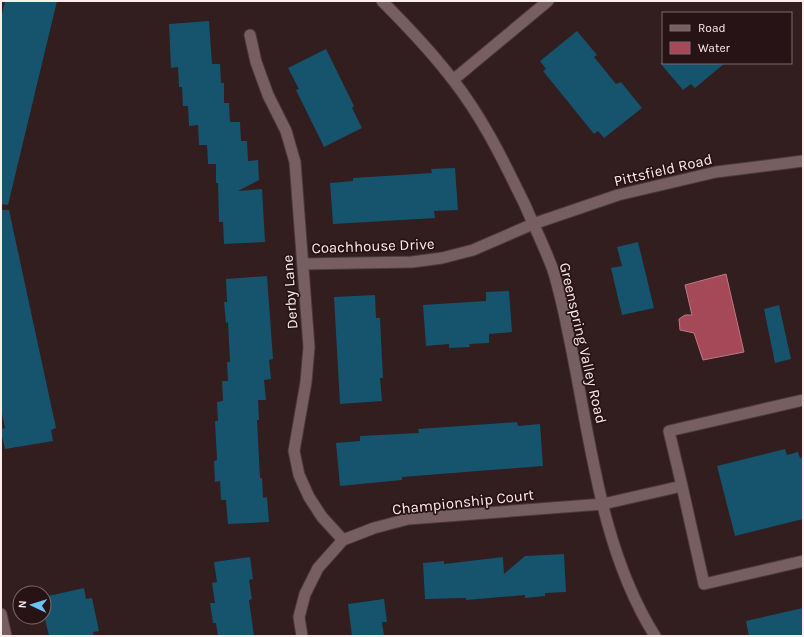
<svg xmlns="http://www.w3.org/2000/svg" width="804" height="637" font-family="Karla,sans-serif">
<rect width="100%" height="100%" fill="#321d1f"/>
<path fill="#a54858" stroke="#bf7985" d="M726 274 744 352 703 360 694 333 680 330 679 319 685 315H692L685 285Z"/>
<path fill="#16536d" d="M5 1H57L8 205 1 204V19Z
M209 21 212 64H220L221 83H224V103H229L230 122H240L241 141H247L248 161 258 160 259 180 238 191 262 189 265 242 224 244 223 222H219L218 183H216V164H208L207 145H199L198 125 189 126 188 106H183L182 87H179L178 67 171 68 169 24Z
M577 31 597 55 594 57 616 84 621 82 642 108 604 138 598 131 594 134 543 71 546 69 540 61Z
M326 49 354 106 352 108 362 128 324 147 296 90 299 89 288 68Z
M660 63H725L695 88 691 84 683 90Z
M455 168 458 210 434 211 435 218 333 224 330 183 353 181V178L432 173 431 169Z
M1 210H9L56 428 51 430 53 441 5 449 1 432V429L5 428 1 409Z
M638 242 654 308 622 315 611 268 622 266 617 247Z
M267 276 273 359 269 360 271 379 264 380 266 400H258L259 420H257L260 478H262L263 498 267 497 269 522 228 524 226 500H221L220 481 215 482 214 461 217 460 215 421H218L217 402 223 401 222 381H228L227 362H230L228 322 226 323 224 302H227L226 279Z
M509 291 512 332 489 334V343L469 344 470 347 449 348V344L426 346 423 305 486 301V292Z
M375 295 376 318H380L381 339 383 378H380L382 401 340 404 334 297Z
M779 305 791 359 775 363 764 309Z
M517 422 518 426 540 424 543 466 402 477V480L340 486 336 443 360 441V436L419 433 418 429Z
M785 449 787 455 798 452 800 458 803 457V519L735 536 717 466Z
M564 554 566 592 545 593V596L525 598V595L466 600V598L425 599 423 563 444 561V564L503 557 504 574 525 556Z
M250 557 253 579 249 580 252 599 249 600 254 636H218L216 623H213L210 603H215L212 583 217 582 214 562Z
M84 588 86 599 92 598 99 631 93 632 94 636H49L44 615V597Z
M384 599 387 622H382L384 636H352L348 604Z
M803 608V636H749L746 621Z"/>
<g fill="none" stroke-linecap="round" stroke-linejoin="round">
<defs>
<path id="minor" d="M382 1C407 26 431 51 453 80 483 118 504 162 525 205 534 226 545 248 553 270 559 290 564 311 568 332 590 433 599 547 655 636
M250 35 256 62 268 95 286 131 295 162 309 347 306 382 294 451 299 475 309 497 322 517 343 540
M453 80 548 1
M303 264 412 262 442 258 473 250 533 224 618 195 716 172 803 161
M682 486 669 431 803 400
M1 614 6 636
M302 636 299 617 305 594 318 568 343 540 374 528 408 519 603 504 682 486 704 584 803 561"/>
</defs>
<use href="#minor" stroke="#4b393b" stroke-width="13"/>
<use href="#minor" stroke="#775e60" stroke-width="11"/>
</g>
<g text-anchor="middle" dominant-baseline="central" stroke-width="3.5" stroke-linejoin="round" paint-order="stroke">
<g font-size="15" fill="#fbeced" stroke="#271316">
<text transform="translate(663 170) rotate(-13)">Pittsfield Road</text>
<text transform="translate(373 246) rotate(-2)">Coachhouse Drive</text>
<text transform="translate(290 292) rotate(-94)">Derby Lane</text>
<text transform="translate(583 343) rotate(77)">Greenspring Valley Road</text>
<text transform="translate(463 502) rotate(-6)">Championship Court</text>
</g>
</g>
<rect width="804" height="637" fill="none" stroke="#fbeced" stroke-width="4"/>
<rect x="662" y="12" width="130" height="52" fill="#271316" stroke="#7c6a6c"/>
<rect x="670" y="25" width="20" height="6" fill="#775e60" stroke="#7c6a6c"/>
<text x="698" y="32" font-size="12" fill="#fbeced">Road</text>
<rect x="670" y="42" width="20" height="12" fill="#a54858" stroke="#7c6a6c"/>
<text x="698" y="52" font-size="12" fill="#fbeced">Water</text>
<g transform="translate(32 605) rotate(274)"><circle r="19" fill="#271316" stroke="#7c6a6c"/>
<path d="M0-3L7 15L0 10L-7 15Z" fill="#68c4f0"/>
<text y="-6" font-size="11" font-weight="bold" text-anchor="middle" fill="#fbeced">N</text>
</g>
</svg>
